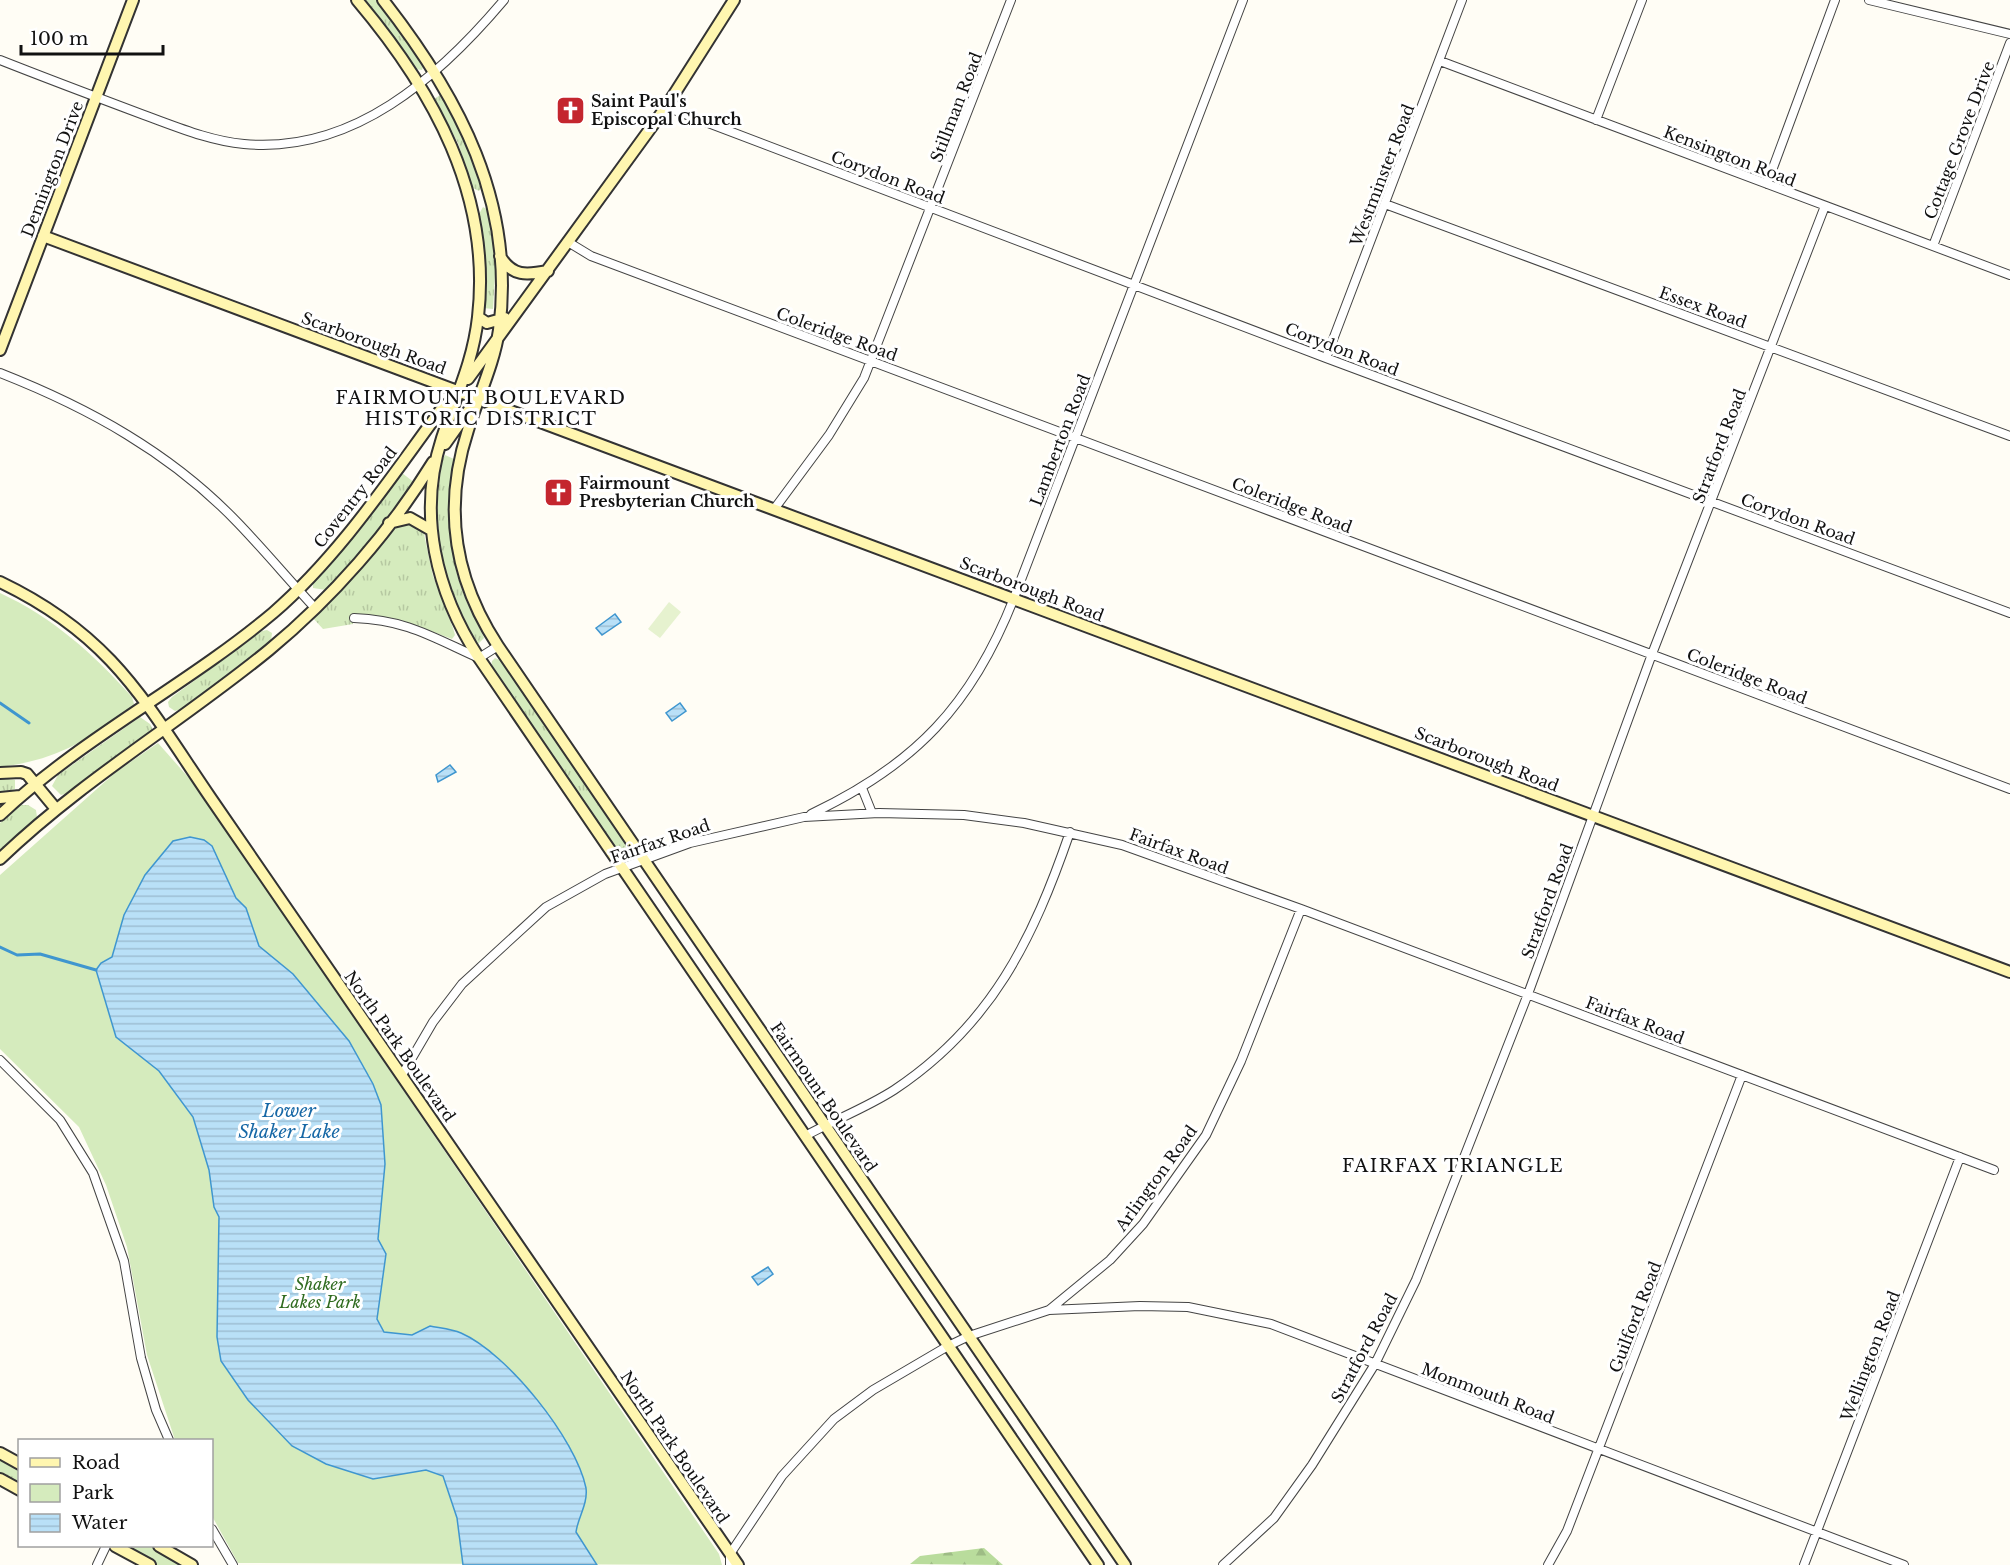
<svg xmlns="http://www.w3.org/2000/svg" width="2010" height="1565" font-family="'Libre Baskerville',serif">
<defs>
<pattern id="grass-tufts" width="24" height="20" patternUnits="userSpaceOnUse" patternTransform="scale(1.5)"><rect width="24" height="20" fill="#d5ebbd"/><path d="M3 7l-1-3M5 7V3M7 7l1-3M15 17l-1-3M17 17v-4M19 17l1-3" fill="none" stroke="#b6c8a1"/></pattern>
<pattern id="forest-firs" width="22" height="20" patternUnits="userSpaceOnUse" patternTransform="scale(1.5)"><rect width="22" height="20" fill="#b9dc9c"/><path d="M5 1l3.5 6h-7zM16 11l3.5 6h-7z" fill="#9ebc85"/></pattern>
<pattern id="water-rules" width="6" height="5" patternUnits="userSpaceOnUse" patternTransform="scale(1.5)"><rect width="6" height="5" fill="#b9e0f7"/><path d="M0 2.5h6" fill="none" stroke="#9ebfd3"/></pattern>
</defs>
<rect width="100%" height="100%" fill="#fffdf5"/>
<path fill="url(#grass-tufts)" d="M363 0H377L424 64 422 70 415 69Z
M442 94 461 127 483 186 479 191 473 188 458 143 434 99Z
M483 207 488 210 496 257 493 309 483 308 485 263 479 214Z
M445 455 454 459C448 503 447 544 461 587 467 605 477 621 484 638L478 644C444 626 426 487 445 455Z
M402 473 415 483 363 550 326 590 313 588V580L349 540Z
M404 523 414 526 424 534 433 576 453 628 455 635 452 639 401 620 373 615 353 616V624L323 629 312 617 341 589 395 526Z
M267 630 272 633 271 641 182 709 175 711 169 707 168 702 172 697 262 631Z
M495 658 502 661 509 670 633 854 632 860 628 862 623 860 491 669 492 661Z
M140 717 150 724 153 730 149 735 68 793 61 795 52 786 58 775Z
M0 778 15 780V789L0 794Z
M20 805H28L36 810 37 817 32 824 0 852V823Z
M0 1453 19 1464V1490L0 1479Z
M115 1546H159L192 1565H150Z"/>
<path fill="url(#forest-firs)" d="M984 1548 1003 1565 910 1564 920 1556Z"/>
<path fill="#d5ebbd" d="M0 593C52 617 94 654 132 697L134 704 130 711C81 742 60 759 0 767Z
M158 743 196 786 719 1554 722 1565 238 1563 212 1516V1440H175L147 1355 127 1247 106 1185 79 1127 0 1049V875L116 772Z"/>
<path fill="#e6f2cf" d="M669 602 681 612 660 638 648 629Z"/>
<path fill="url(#water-rules)" stroke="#3f96cf" stroke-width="1.5" d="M615 614 621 622 602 635 596 628Z
M680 703 686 711 672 721 666 713Z
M450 765 456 772 438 782 436 775Z
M190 837 204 840 212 846 236 898 246 908 259 946 293 974 349 1041 373 1084 381 1105 385 1164 378 1239 386 1254 377 1319 384 1332 412 1335 430 1326C440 1328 452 1329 461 1333 507 1353 576 1439 586 1488 588 1504 578 1517 576 1532L597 1565H463L457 1518 443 1476 426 1470 373 1479 326 1464 292 1446 248 1400 221 1361 217 1337 219 1217 214 1207 209 1170 193 1117 159 1071 116 1037 96 970 101 963 112 957 124 915 145 875 173 841Z
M768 1267 773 1274 758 1285 752 1277Z"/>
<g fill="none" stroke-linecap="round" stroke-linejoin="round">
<path stroke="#3f96cf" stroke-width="3" d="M0 703 29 723
M0 947 17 955 40 954 96 970"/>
<defs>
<path id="street" d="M1869 0 2010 34
M0 60C48 79 96 97 144 115 177 127 210 141 244 144 353 154 439 77 504 0
M1440 61 2010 275
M666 107 1326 358 2010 613
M1596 120 1642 0
M1767 184 1835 0
M1385 204 2010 436
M568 242 591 256 2010 789
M1933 246 2010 43
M1326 358 1462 0
M0 373C89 408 171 453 238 523 264 550 289 580 315 608
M775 508 829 435 864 378 1011 0
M354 618C407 620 432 637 479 658L498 646
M862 788 872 813
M811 814C915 765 972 705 1014 598L1243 0
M0 1060 60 1120 93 1173 124 1261 141 1358 156 1410 169 1440
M402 1075 433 1022 462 984 546 907 605 874 690 843 804 817 879 813 964 815 1024 823 1122 845 1301 909 1994 1170
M805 1136C834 1120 866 1108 894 1090 992 1025 1033 939 1070 832
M1049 1310 1140 1306 1188 1307 1271 1324 1904 1565
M212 1529 233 1565
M97 1565 106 1546
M730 1565V1554L782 1476 834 1419 873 1390 948 1346 969 1336 1049 1310 1110 1260 1143 1224 1206 1135 1241 1061 1301 909
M1223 1565 1274 1518 1312 1465 1375 1364 1416 1280 1528 994 1652 654 1825 206
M1548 1565 1567 1531 1742 1075
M1804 1565 1960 1157"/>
<path id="secondary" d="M357 0C433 90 492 195 478 317 473 362 456 396 442 438 417 514 436 592 479 658L1098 1565
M383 0C459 97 516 203 499 330 494 364 478 397 468 430 443 506 454 579 498 646L1125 1565
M43 236 2010 972
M500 256C512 277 527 275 548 271
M478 317 487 323 505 318
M0 350 133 0
M468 379 666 107 734 0
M445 444 474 403
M389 523 410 518 431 530
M0 582C111 635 144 700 210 797L738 1565
M0 773 21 772 27 774 56 809
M0 798 20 796
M0 815C83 737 186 686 273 613 339 556 389 480 440 411L458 394
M0 859C82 780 181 722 269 650 332 598 390 532 433 462
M0 1453 20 1464
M0 1479 20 1490
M115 1546 150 1565
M159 1546 192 1565"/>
</defs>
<use href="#street" stroke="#444" stroke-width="10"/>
<use href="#secondary" stroke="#333" stroke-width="14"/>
<use href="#street" stroke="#fff" stroke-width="8"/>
<use href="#secondary" stroke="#fff6b0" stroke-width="10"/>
</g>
<defs>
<symbol id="church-square" viewBox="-11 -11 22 22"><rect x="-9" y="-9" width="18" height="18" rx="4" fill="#c4262e" stroke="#fff"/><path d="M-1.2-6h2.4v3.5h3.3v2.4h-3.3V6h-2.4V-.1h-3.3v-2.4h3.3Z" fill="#fff"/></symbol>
</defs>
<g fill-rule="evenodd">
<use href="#church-square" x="554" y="94" width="33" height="33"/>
<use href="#church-square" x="542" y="476" width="33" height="33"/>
</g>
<g text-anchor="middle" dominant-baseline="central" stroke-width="6" stroke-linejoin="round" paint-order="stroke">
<g font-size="16" font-weight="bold" fill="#111" stroke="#fff" text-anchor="start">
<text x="591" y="101">Saint Paul's<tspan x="591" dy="18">Episcopal Church</tspan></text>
<text x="579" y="483">Fairmount<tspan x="579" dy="18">Presbyterian Church</tspan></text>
</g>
<g font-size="16" fill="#111" stroke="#fff">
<text transform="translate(956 107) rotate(-69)">Stillman Road</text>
<text transform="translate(1959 140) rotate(-69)">Cottage Grove Drive</text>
<text transform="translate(1730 156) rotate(21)">Kensington Road</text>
<text transform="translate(52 169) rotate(-69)">Demington Drive</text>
<text transform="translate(1382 175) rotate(-69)">Westminster Road</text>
<text transform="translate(888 177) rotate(21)">Corydon Road</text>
<text transform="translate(1703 307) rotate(20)">Essex Road</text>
<text transform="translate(837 334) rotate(20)">Coleridge Road</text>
<text transform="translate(374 343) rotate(20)">Scarborough Road</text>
<text transform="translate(1342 349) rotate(21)">Corydon Road</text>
<text transform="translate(1060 440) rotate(-69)">Lamberton Road</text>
<text transform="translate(1719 446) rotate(-69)">Stratford Road</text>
<text transform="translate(355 497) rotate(-52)">Coventry Road</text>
<text transform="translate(1292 505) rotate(21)">Coleridge Road</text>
<text transform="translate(1798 519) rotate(20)">Corydon Road</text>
<text transform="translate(1032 589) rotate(21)">Scarborough Road</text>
<text transform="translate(1747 676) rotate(21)">Coleridge Road</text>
<text transform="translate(1487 759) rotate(21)">Scarborough Road</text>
<text transform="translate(660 841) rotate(-19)">Fairfax Road</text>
<text transform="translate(1179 851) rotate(20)">Fairfax Road</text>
<text transform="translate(1547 901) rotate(-70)">Stratford Road</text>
<text transform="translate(1635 1020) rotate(21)">Fairfax Road</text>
<text transform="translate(400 1046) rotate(55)">North Park Boulevard</text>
<text transform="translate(824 1097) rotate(56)">Fairmount Boulevard</text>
<text transform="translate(1156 1178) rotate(-54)">Arlington Road</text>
<text transform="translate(1635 1317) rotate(-69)">Guilford Road</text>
<text transform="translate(1364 1348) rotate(-62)">Stratford Road</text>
<text transform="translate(1870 1356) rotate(-69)">Wellington Road</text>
<text transform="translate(1488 1393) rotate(21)">Monmouth Road</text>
<text transform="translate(675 1447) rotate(56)">North Park Boulevard</text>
</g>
<g font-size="16" font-style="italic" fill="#2f6b1f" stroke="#fff">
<text x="320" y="1284">Shaker<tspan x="320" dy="18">Lakes Park</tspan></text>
</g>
<g font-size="18" letter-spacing="1.5" fill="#111" stroke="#fff">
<text x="481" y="398">FAIRMOUNT BOULEVARD<tspan x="481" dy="21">HISTORIC DISTRICT</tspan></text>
<text x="1453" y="1166">FAIRFAX TRIANGLE</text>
</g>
<g font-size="18" font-style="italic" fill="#1768a6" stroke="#fff">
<text x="289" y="1111">Lower<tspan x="289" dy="21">Shaker Lake</tspan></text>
</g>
</g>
<rect x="18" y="1439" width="195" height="108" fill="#ffffff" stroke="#a0a0a0" stroke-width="1.5"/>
<rect x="30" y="1458" width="30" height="9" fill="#fff6b0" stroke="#a0a0a0" stroke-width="1.5"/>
<text x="72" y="1469" font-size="18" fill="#111111">Road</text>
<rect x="30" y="1484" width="30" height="18" fill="#d5ebbd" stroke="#a0a0a0" stroke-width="1.5"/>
<text x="72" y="1499" font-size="18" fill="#111111">Park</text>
<rect x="30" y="1514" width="30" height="18" fill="url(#water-rules)" stroke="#a0a0a0" stroke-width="1.5"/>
<text x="72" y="1529" font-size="18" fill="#111111">Water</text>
<path d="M21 45v9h142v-9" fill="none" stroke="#111111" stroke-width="3"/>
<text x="30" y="45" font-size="18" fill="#111111" stroke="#ffffff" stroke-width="4.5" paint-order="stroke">100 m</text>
</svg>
